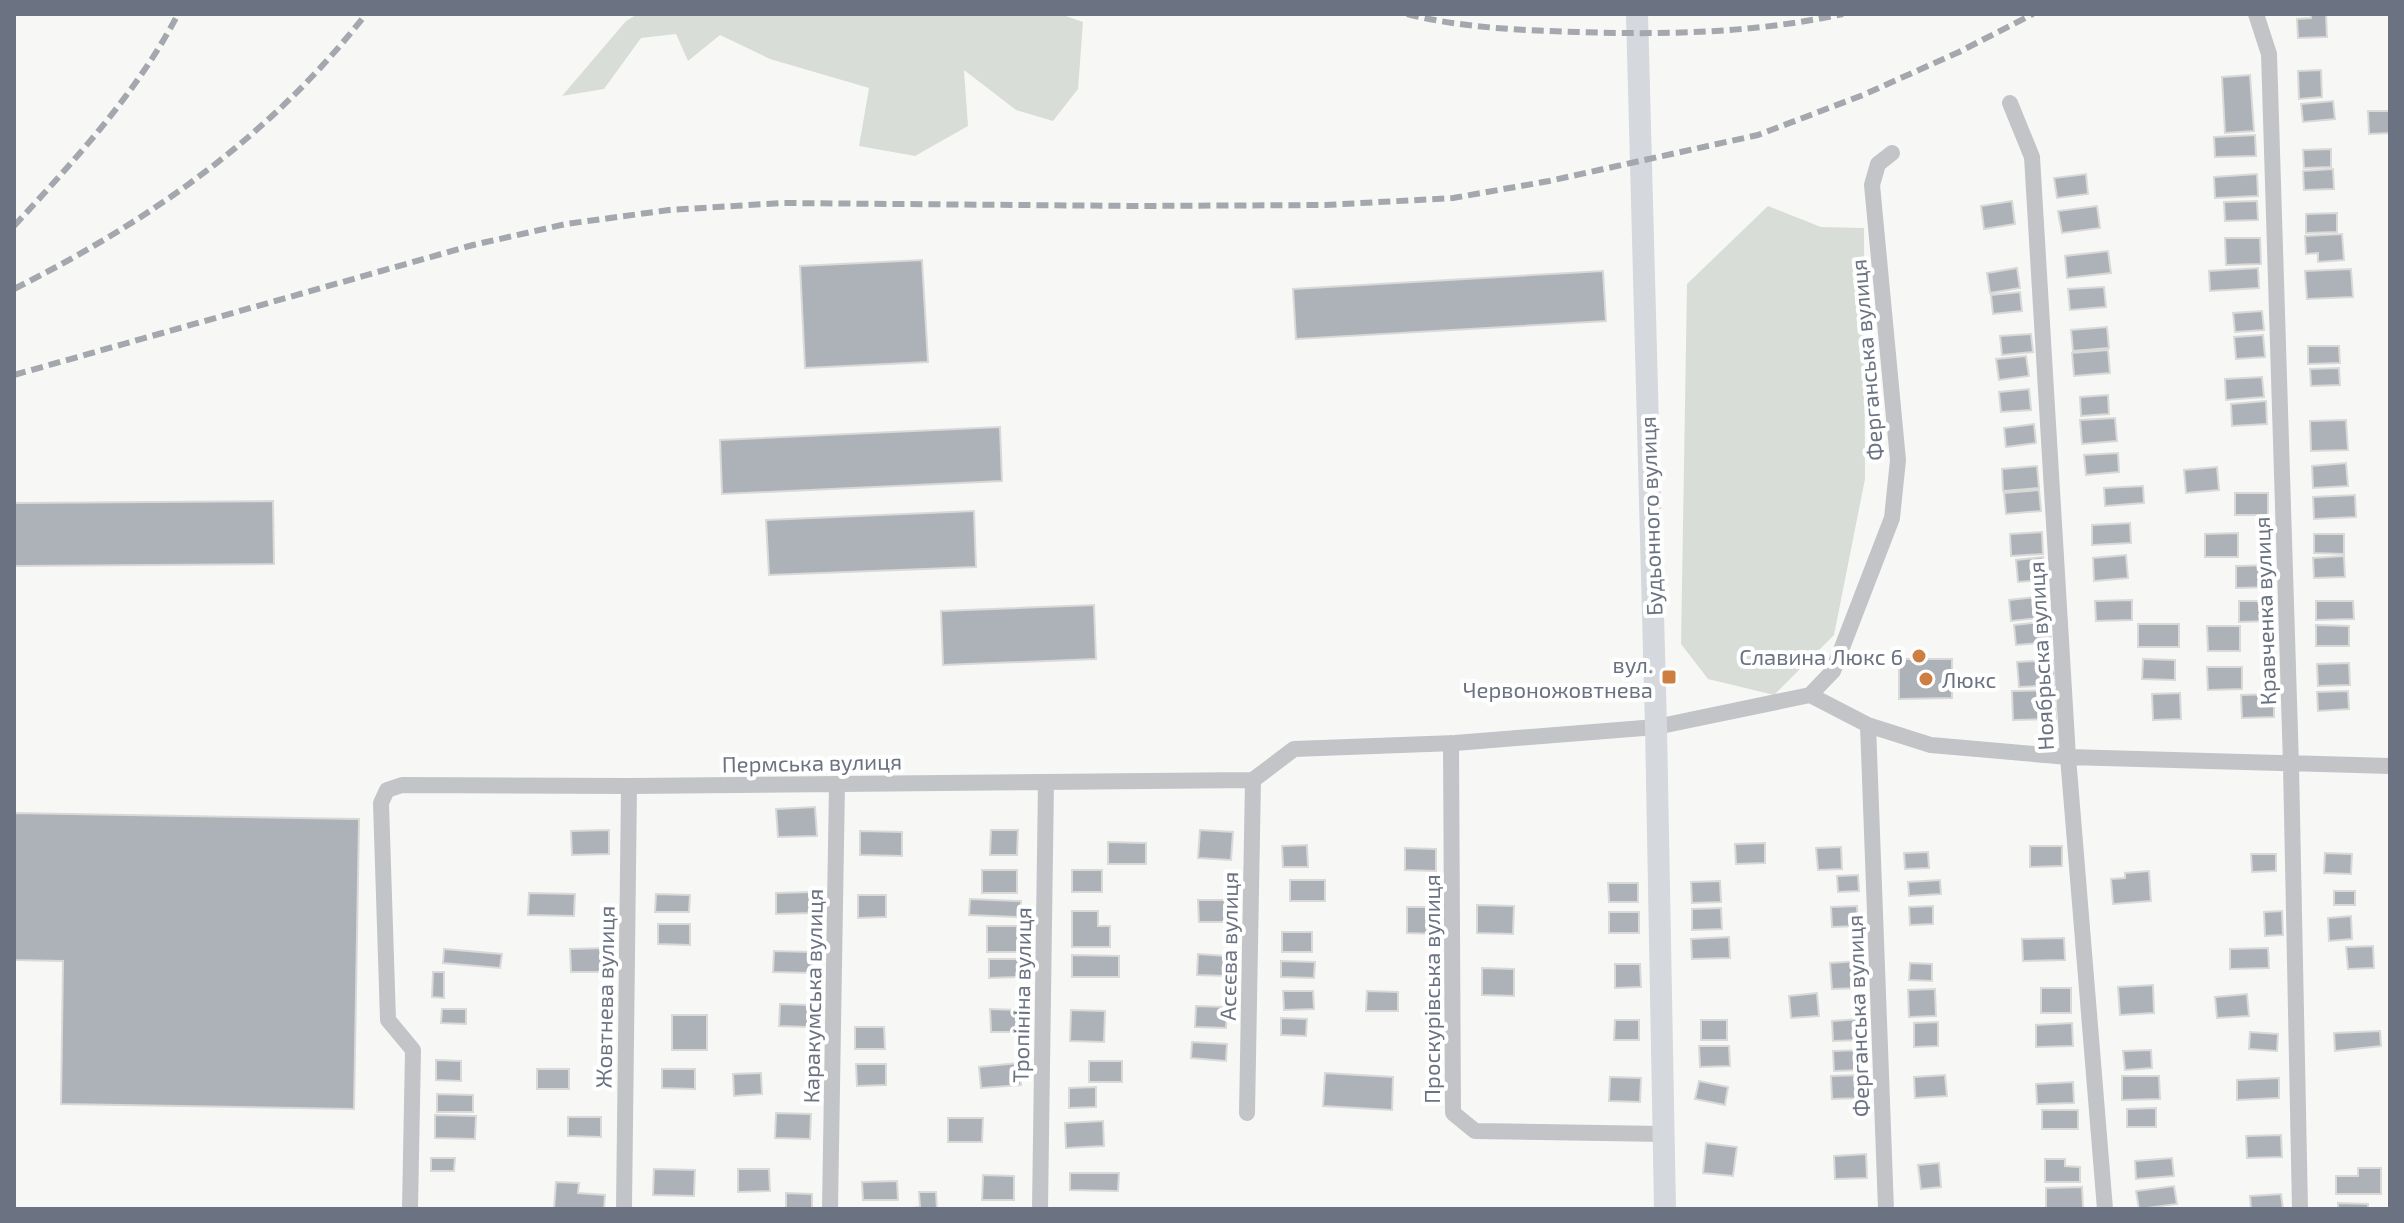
<svg xmlns="http://www.w3.org/2000/svg" width="2404" height="1223" font-family="'Exo 2',sans-serif">
<rect width="100%" height="100%" fill="#f7f8f6"/>
<path fill="#d8ded7" d="M638 14H1060L1083 22 1078 89 1053 121 1016 110 964 70 968 126 915 156 859 146 869 88 770 59 720 35 688 61 676 34 641 38 604 89 562 96 626 21Z
M1768 206 1821 227 1864 228 1865 479 1834 635 1774 695 1708 679 1681 644 1687 284Z"/>
<path fill="#adb1b8" stroke="#d9d9d8" stroke-width="2" d="M2311 14H2326L2327 37 2298 38 2297 19 2311 18Z
M2321 70 2322 97 2299 99 2298 71Z
M2250 75 2254 131 2225 133 2222 77Z
M2333 101 2335 119 2303 122 2301 104Z
M2368 111H2390V133L2369 134Z
M2255 135 2256 156 2215 157 2214 137Z
M2331 149V167L2304 168 2303 150Z
M2333 169 2334 189 2304 190 2303 171Z
M2086 174 2088 194 2057 198 2054 178Z
M2257 174 2258 196 2215 198 2214 177Z
M2012 201 2015 224 1984 229 1981 206Z
M2257 201 2258 220 2225 221 2224 202Z
M2097 206 2100 228 2062 233 2058 211Z
M2337 213V232L2306 233V214Z
M2342 234 2344 260 2318 262V253L2306 254 2305 236Z
M2225 238H2260L2261 264 2226 265Z
M2108 251 2111 273 2067 278 2065 256Z
M922 260 928 362 805 368 800 266Z
M2017 268 2020 288 1990 293 1987 273Z
M2258 268 2259 288 2210 291 2209 271Z
M2351 269 2353 297 2307 299 2305 271Z
M1603 271 1606 321 1296 339 1293 289Z
M2104 287 2106 307 2070 310 2068 289Z
M2020 292 2022 311 1993 314 1991 295Z
M2262 311 2264 330 2235 332 2233 313Z
M2107 327 2109 348 2073 351 2071 330Z
M2031 334 2033 352 2002 355 2000 336Z
M2263 335 2265 357 2236 359 2234 337Z
M2308 346H2339L2340 363 2308 364Z
M2108 350 2110 373 2074 376 2072 353Z
M2026 356 2029 376 1999 380 1996 359Z
M2339 368 2340 385 2311 386 2310 369Z
M2262 377 2264 397 2226 400 2225 379Z
M2029 389 2031 410 2001 412 1999 392Z
M2108 395 2109 414 2081 416 2080 397Z
M2266 401 2267 424 2232 426 2231 404Z
M2115 418 2117 441 2082 444 2080 420Z
M2346 420 2348 450 2311 451 2310 421Z
M2034 424 2036 443 2006 447 2004 428Z
M1000 427 1002 481 722 494 720 440Z
M2118 453 2119 472 2086 475 2084 455Z
M2346 463 2348 486 2313 488 2312 466Z
M2037 466 2039 488 2003 491 2002 469Z
M2217 467 2219 490 2186 493 2184 470Z
M2143 486 2144 503 2105 506 2104 488Z
M2039 490 2041 511 2006 514 2004 493Z
M2235 493H2268V515H2235Z
M2355 495 2356 517 2314 519 2313 497Z
M273 501 274 564 14 566V503Z
M974 511 976 567 769 575 766 520Z
M2130 523 2131 543 2092 545V525Z
M2042 532 2043 554 2011 556 2010 534Z
M2238 533V557H2205V534Z
M2314 534H2344V554L2314 553Z
M2126 555 2128 578 2094 581 2093 558Z
M2344 556 2345 577 2314 578 2313 558Z
M2043 557 2045 580 2018 582 2016 560Z
M2274 565V587L2236 588V566Z
M2036 597V602L2048 601 2049 617 2011 621 2009 600Z
M2132 600V620L2096 621 2095 601Z
M2239 601H2272V621L2239 622Z
M2316 601H2353L2354 619 2316 620Z
M1094 605 1096 659 943 665 941 611Z
M2049 621 2051 642 2016 645 2014 625Z
M2138 624H2179V647H2138Z
M2316 625 2349 626V646H2316Z
M2207 626H2240V651H2208Z
M1899 659H1952V698L1899 699Z
M2143 659 2175 660V680L2142 679Z
M2054 660 2055 685 2019 687 2017 662Z
M2349 663 2350 685 2318 686 2317 664Z
M2207 667H2242V689L2208 690Z
M2055 690 2056 719 2013 720 2012 691Z
M2348 691 2349 709 2318 711 2317 692Z
M2180 693 2181 719 2153 720 2152 694Z
M2274 694V717L2242 718 2241 695Z
M815 807 817 836 778 837 776 809Z
M14 813 359 819 354 1109 61 1104 63 961 14 960Z
M609 830V854L572 855 571 831Z
M991 830H1018L1017 855H990Z
M1200 830 1233 832 1231 860 1198 858Z
M860 831 902 832V856L860 855Z
M1108 842 1146 843V864H1108Z
M1765 843V863L1736 864 1735 844Z
M1307 845 1308 867H1283L1282 846Z
M2030 846H2062V866L2030 867Z
M1841 847 1842 869 1818 870 1816 848Z
M1405 848 1436 849V871L1405 870Z
M1928 852 1929 868 1905 869 1904 853Z
M2325 853 2352 854 2351 874 2324 873Z
M2251 854H2276V871L2252 872Z
M982 870H1017V893H982Z
M1072 870H1102V892H1072Z
M2149 871 2151 901 2113 904 2111 879 2125 878V873Z
M1858 875 1859 891 1838 892 1837 876Z
M1290 880H1325V901H1290Z
M1940 880 1941 894 1909 896 1908 882Z
M1720 881 1721 902 1692 903 1691 882Z
M1608 883H1638V902H1609Z
M2334 891H2355V905H2334Z
M811 892 812 913 776 914V893Z
M529 893 575 894 574 916 528 915Z
M656 894 690 895 689 912H655Z
M858 895H886V917L858 918Z
M970 899 1021 901 1020 917 969 915Z
M1198 900H1230V922H1199Z
M1477 905 1514 906 1513 934 1477 933Z
M1857 906 1858 926 1832 927 1831 907Z
M1933 906V924L1910 925 1909 907Z
M1407 907H1433L1432 934 1407 933Z
M1721 908 1722 929 1692 930V909Z
M1072 911H1098V926H1110V947H1072Z
M2282 911 2283 935 2265 936 2264 912Z
M1609 912H1639V933H1609Z
M2351 916 2352 939 2329 941 2328 918Z
M658 924H690V945L658 944Z
M987 926H1020V952H987Z
M1282 932H1312V952H1282Z
M1729 937 1730 958 1692 959 1691 939Z
M2064 938 2065 960 2023 961 2022 939Z
M2373 946 2374 968 2348 969 2346 947Z
M607 948V972H571L570 949Z
M2268 948 2269 968 2230 969V949Z
M444 949 502 954 500 968 443 963Z
M774 951 812 952V973L773 972Z
M1198 954 1227 956 1226 976 1197 975Z
M1072 955 1119 956V977H1072Z
M989 959H1020V977L989 978Z
M1281 961 1315 962 1314 978 1281 977Z
M1859 961 1860 988 1832 989 1830 963Z
M1910 963 1932 964V981L1909 980Z
M1615 964H1640L1641 987 1615 988Z
M1482 968 1514 969V996L1482 995Z
M433 972H444V998L432 997Z
M2153 985 2154 1013 2120 1015 2118 987Z
M2041 988H2071V1013H2041Z
M1935 989 1936 1016 1909 1017 1908 990Z
M1283 991H1313L1314 1009 1284 1010Z
M1367 991 1398 992V1011H1366Z
M1817 993 1819 1016 1791 1018 1789 996Z
M2247 994 2249 1016 2217 1018 2215 997Z
M780 1004 809 1005 808 1027 779 1026Z
M1196 1006 1227 1007 1226 1028 1195 1027Z
M442 1009H466V1024L441 1023Z
M990 1009 1019 1010V1032H991Z
M1071 1010 1105 1011 1104 1042 1070 1041Z
M672 1015H707V1050H672Z
M1281 1018 1307 1019 1306 1036 1281 1035Z
M1860 1019 1861 1040 1833 1041 1832 1021Z
M1615 1020H1639V1040H1614Z
M1701 1020H1727V1040H1701Z
M1938 1022V1046L1914 1047V1023Z
M2072 1023 2073 1046 2036 1047V1025Z
M855 1027H884L885 1049H855Z
M2380 1031 2381 1046 2335 1051 2334 1033Z
M2250 1032 2278 1034 2277 1051 2249 1049Z
M1192 1042 1227 1044 1226 1061 1191 1058Z
M1699 1046H1729L1730 1066 1700 1067Z
M1861 1050V1070L1834 1071 1833 1051Z
M2151 1050 2152 1068 2125 1070 2123 1051Z
M436 1060 461 1061V1081L436 1080Z
M1089 1061H1122V1082H1089Z
M1019 1063 1021 1085 981 1088 979 1067Z
M856 1064H886V1085L857 1086Z
M537 1069H569V1089H537Z
M662 1069H695V1089L662 1088Z
M761 1073 762 1094 734 1096 733 1074Z
M1325 1073 1393 1077 1392 1110 1323 1106Z
M1862 1075 1863 1098 1832 1099 1831 1076Z
M1945 1075 1947 1096 1915 1098 1914 1077Z
M2122 1076H2159L2160 1099 2122 1100Z
M1610 1077 1641 1078 1640 1102 1609 1101Z
M2279 1078V1098L2237 1100V1080Z
M1699 1081 1728 1087 1725 1105 1695 1099Z
M2073 1082 2074 1103 2037 1104 2036 1084Z
M1096 1087V1107L1069 1108V1088Z
M437 1094 473 1095V1112H437Z
M2156 1108V1127H2127V1109Z
M2042 1110H2078V1129H2042Z
M776 1113 811 1114 810 1139 775 1138Z
M435 1115 476 1116 475 1139 435 1138Z
M568 1117H601V1137L568 1136Z
M948 1118H983L982 1142H948Z
M1103 1121 1104 1146 1066 1148 1065 1123Z
M2281 1135 2282 1157 2247 1158 2246 1136Z
M1706 1143 1737 1147 1733 1176 1703 1173Z
M1866 1154 1867 1178 1835 1179 1834 1156Z
M431 1158H455L454 1171H431Z
M2172 1158 2174 1176 2136 1179 2135 1161Z
M2045 1159H2065V1166L2080 1167V1182H2045Z
M1939 1163 1941 1187 1921 1189 1918 1165Z
M2358 1168H2381V1194H2336V1176H2358Z
M654 1169 695 1170 694 1196 653 1195Z
M738 1169H769L770 1191 738 1192Z
M1070 1173H1119L1118 1191 1070 1190Z
M983 1175 1014 1176V1200H982Z
M897 1181 898 1200H863L862 1182Z
M556 1182 579 1183 578 1193 605 1195 604 1209H554Z
M2174 1186 2177 1204 2139 1209 2136 1191Z
M2082 1187 2083 1208 2046 1209V1188Z
M919 1192H936L937 1209H904L920 1207Z
M786 1193 812 1194V1209H786Z
M2281 1194 2283 1209H2251L2250 1196Z
M2338 1203 2368 1204V1209H2338Z"/>
<g fill="none" stroke-linecap="round" stroke-linejoin="round">
<path stroke="#c2c4c8" stroke-width="16" d="M2256 14 2269 54 2291 765 2300 1209
M2010 103 2032 157 2068 757 2105 1209
M1810 695 1833 671 1892 518 1898 460 1872 185 1878 164 1892 153
M1868 725 1886 1209
M1451 743 1453 1113 1475 1131 1664 1134
M1247 1113 1253 780
M410 1209 413 1050 388 1020 381 803 387 790 402 785 629 786 1253 780 1294 749 1455 743 1656 727 1810 695 1868 725 1931 745 2068 757 2390 766
M624 1209 629 786
M830 1209 837 784
M1040 1209 1046 782"/>
<path stroke="#d5d8dc" stroke-width="22" d="M1637 14 1656 727 1665 1209"/>
<path stroke="#a4a7ad" stroke-width="6" stroke-dasharray="12 6" stroke-linecap="butt" d="M1407 14C1463 28 1519 30 1576 32 1666 35 1755 33 1843 14
M14 226C74 161 137 93 178 14
M14 289C151 220 271 136 366 14
M14 375 473 245 566 224 669 210 782 203 1136 206 1326 205 1453 198 1549 181 1758 135 1863 95 1959 52 2033 14"/>
</g>
<g fill="#cc7f41" stroke="#fff" stroke-width="3">
<circle cx="1919" cy="656" r="8"/>
<rect x="1661" y="669" width="16" height="16" rx="4"/>
<circle cx="1926" cy="679" r="8"/>
</g>
<g text-anchor="middle" dominant-baseline="central" stroke-width="8" stroke-linejoin="round" paint-order="stroke">
<g font-size="22" fill="#6b7382" stroke="#fff">
<text transform="translate(1866 360) rotate(-95)">Ферганська вулиця</text>
<text transform="translate(1650 516) rotate(-92)">Будьонного вулиця</text>
<text transform="translate(2264 611) rotate(-92)">Кравченка вулиця</text>
<text transform="translate(2040 656) rotate(-93)">Ноябрьска вулиця</text>
<text transform="translate(812 762) rotate(-1)">Пермська вулиця</text>
<text transform="translate(1228 946) rotate(-89)">Асєєва вулиця</text>
<text transform="translate(1431 989) rotate(-90)">Проскурівська вулиця</text>
<text transform="translate(1021 995) rotate(-89)">Тропініна вулиця</text>
<text transform="translate(812 996) rotate(-89)">Каракумська вулиця</text>
<text transform="translate(604 997) rotate(-89)">Жовтнева вулиця</text>
<text transform="translate(1857 1016) rotate(-92)">Ферганська вулиця</text>
</g>
<g font-size="22" fill="#6b7382" stroke="#fff" text-anchor="end">
<text x="1903" y="656">Славина Люкс 6</text>
<text x="1653" y="664">вул.<tspan x="1653" dy="25">Червоножовтнева</tspan></text>
<text x="1942" y="679" text-anchor="start">Люкс</text>
</g>
</g>
<rect width="2404" height="1223" fill="none" stroke="#6b7382" stroke-width="32"/>
</svg>
